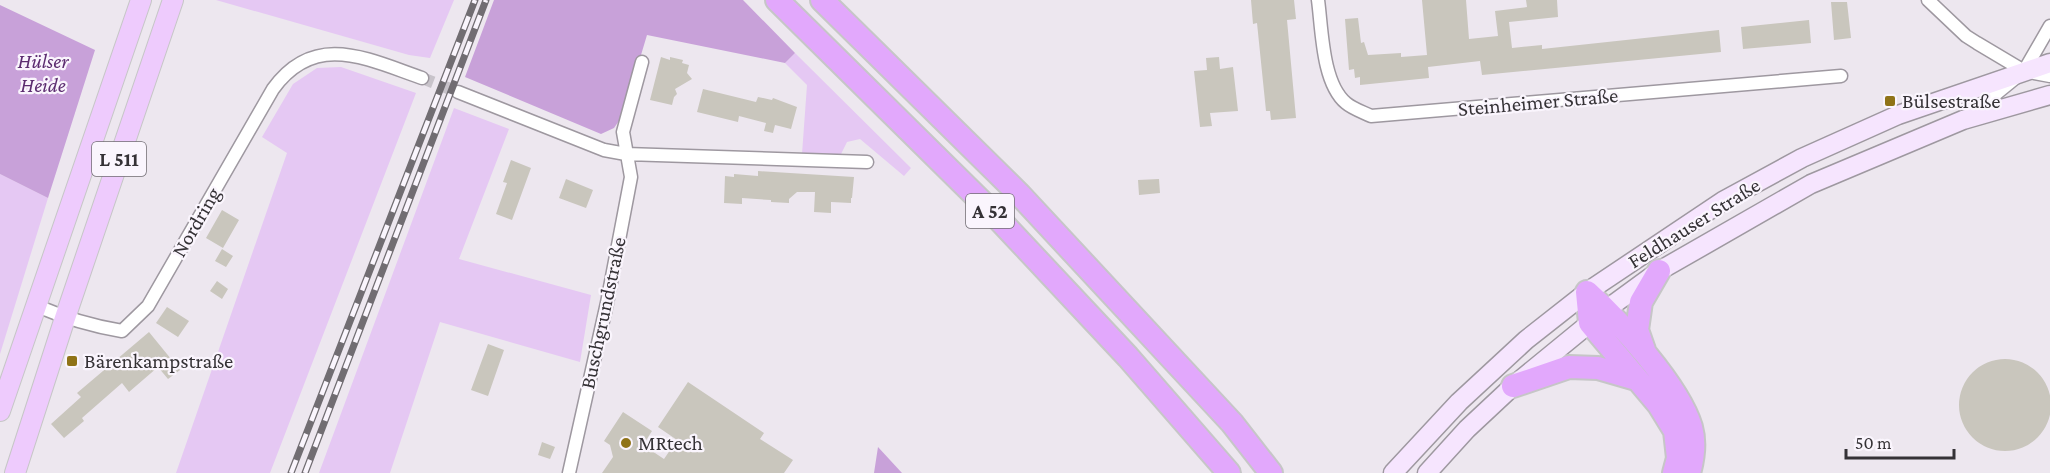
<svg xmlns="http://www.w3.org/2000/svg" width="2050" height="473" font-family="'Crimson Pro',serif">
<rect width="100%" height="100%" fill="#ede7ef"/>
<path fill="#e5c8f3" d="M216 0H454L430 58 409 55Z
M795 53 911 168 904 176 860 139 847 142 840 156 802 154 807 85 785 63Z
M341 67 416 93 270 473H176L287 153 262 137 293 84 317 68Z
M454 108 509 129 459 259 591 295 580 362 440 322 390 473H319Z
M0 174 48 198 0 354Z"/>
<path fill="#c8a1d9" d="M494 0H743L795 53 785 63 647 35 623 115 614 128 601 134 465 77Z
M0 5 95 50 48 198 0 174Z
M878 447 902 473H874Z"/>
<path fill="#c9c6bd" d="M1251 0H1294L1296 19 1287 20 1296 118 1271 120 1270 111H1266L1257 23 1253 24Z
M1422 0H1466L1469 39 1498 36 1495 11 1527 7 1526 0H1557L1558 17 1509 22 1512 48 1542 45V49L1719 30 1721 52 1482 75 1480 61 1428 67 1429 78 1360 85V77L1355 78 1354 69 1349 70 1345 19 1358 18 1361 43 1364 42 1368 55 1401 53V57L1427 55Z
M1831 2H1847L1851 38 1834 40Z
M1809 20 1811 43 1743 49 1741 27Z
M661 57 670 60V57L683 60 682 63 689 65 687 73 692 79 675 89 677 94 674 97 672 105 650 100Z
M1219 57 1220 69 1233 67 1238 111 1210 113 1212 126 1200 127 1194 71 1207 70 1206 58Z
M703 89 756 102 758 97 772 100 773 98 797 107 791 129 775 125 773 133 764 131 766 123 739 116 738 122 697 112Z
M511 160 531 168 512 220 496 214 507 183 503 182Z
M758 171 854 177 852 198H851V203L831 202V213L814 212 815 192H797L789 199V203L771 202V200L742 198V204L724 203 725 176 734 177V174L758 176Z
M566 179 593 190 586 208 559 198Z
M1159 179 1160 193 1139 195 1138 180Z
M222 210 239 220 223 248 206 238Z
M222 249 233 256 226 267 215 261Z
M217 281 228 289 222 299 210 291Z
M167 307 189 321 178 337 156 323Z
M149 332 180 370 168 379 158 367 129 392 122 383 82 418 84 421 64 438 51 424 81 397 77 393Z
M488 344 504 350 488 396 471 390Z
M1959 405a46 46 0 1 1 92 0a46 46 0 1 1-92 0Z
M688 382 764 433 760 439 793 460 784 473H602L613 457 610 445 604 441 623 412 652 431 643 445 664 459 677 440 658 427Z
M542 442 555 447 550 459 538 455Z"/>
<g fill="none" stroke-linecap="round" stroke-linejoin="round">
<path stroke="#c8c3ca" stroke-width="12" stroke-dasharray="12 6" stroke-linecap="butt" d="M422 78 458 92"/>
<defs>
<path id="street" d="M1318 0C1322 29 1322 83 1346 103 1353 109 1363 112 1371 116L1841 76
M1928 0 1966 36 1977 43 2024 71 2050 76
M458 92 604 150 626 154 867 162
M1970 115 2024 71 2050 26
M37 306C65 318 92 326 122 331L148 306 273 89C315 31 367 59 422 78
M569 473 607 303 631 177 623 132 642 62"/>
<path id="secondary" d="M1393 473 1459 402 1526 340 1587 292 1723 201 1802 158 1898 115 2050 63
M1427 473 1467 429 1513 386 1607 309 1659 271 1811 184 1963 120 2050 95"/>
<path id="primary" d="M0 411 141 0
M15 473 65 318 173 0"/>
<path id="highway" d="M777 0 994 214 1128 357 1229 473
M822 0 1020 195 1232 423 1271 473
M1587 292C1620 322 1678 385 1691 427 1695 441 1693 459 1689 473
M1587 292 1590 323 1659 405 1675 431 1678 458 1674 473
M1644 350 1637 330 1641 302 1659 271
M1513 386 1569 367 1598 368 1636 379"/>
</defs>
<use href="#street" stroke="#9e98a0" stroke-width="15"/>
<use href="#secondary" stroke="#9e98a0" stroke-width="21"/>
<use href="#primary" stroke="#c6c6c7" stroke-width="22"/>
<use href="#highway" stroke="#c6c6c7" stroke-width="26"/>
<use href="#street" stroke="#fff" stroke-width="12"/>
<use href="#secondary" stroke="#f6e5fe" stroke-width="18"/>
<use href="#primary" stroke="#eecbfd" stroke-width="20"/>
<use href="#highway" stroke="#e2a8fc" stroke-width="22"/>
<defs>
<path id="rail" d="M291 473 475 0
M305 473 486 0"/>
</defs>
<use href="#rail" stroke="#716d72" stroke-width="7"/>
<use href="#rail" stroke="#faf5fd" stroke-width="4.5" stroke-dasharray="14" stroke-linecap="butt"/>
</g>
<g fill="#8f7317" stroke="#faf5fd" stroke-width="2">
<rect x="1884" y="95" width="12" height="12" rx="3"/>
<rect x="66" y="355" width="12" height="12" rx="3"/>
<circle cx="626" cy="443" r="6"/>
</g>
<g text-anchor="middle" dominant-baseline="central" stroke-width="4.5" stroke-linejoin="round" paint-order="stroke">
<g fill="#faf5fd" stroke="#706c72" stroke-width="1.5">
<rect x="92" y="142" width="54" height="34" rx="4.5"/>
<rect x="966" y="194" width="48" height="34" rx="4.5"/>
</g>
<g font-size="20" font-weight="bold" fill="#353236">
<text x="119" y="159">L 511</text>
<text x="990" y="211">A 52</text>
</g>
<g font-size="21" font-style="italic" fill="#5c2c70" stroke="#faf5fd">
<text x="43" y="61">Hülser<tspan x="43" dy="24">Heide</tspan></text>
</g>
<g font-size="21" fill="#353236" stroke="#faf5fd" text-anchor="start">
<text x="1902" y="101">Bülsestraße</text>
<text x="84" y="361">Bärenkampstraße</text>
<text x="638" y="443">MRtech</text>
</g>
<g font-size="21" fill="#353236" stroke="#faf5fd">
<text transform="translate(1538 102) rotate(-5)">Steinheimer Straße</text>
<text transform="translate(196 222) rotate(-60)">Nordring</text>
<text transform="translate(1694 223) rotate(-32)">Feldhauser Straße</text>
<text transform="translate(603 313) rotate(-78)">Buschgrundstraße</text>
</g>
</g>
<path d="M1846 449v9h108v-9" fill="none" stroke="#353236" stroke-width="3"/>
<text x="1855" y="449" font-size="18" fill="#353236" stroke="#faf5fd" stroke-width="4.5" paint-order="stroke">50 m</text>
</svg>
